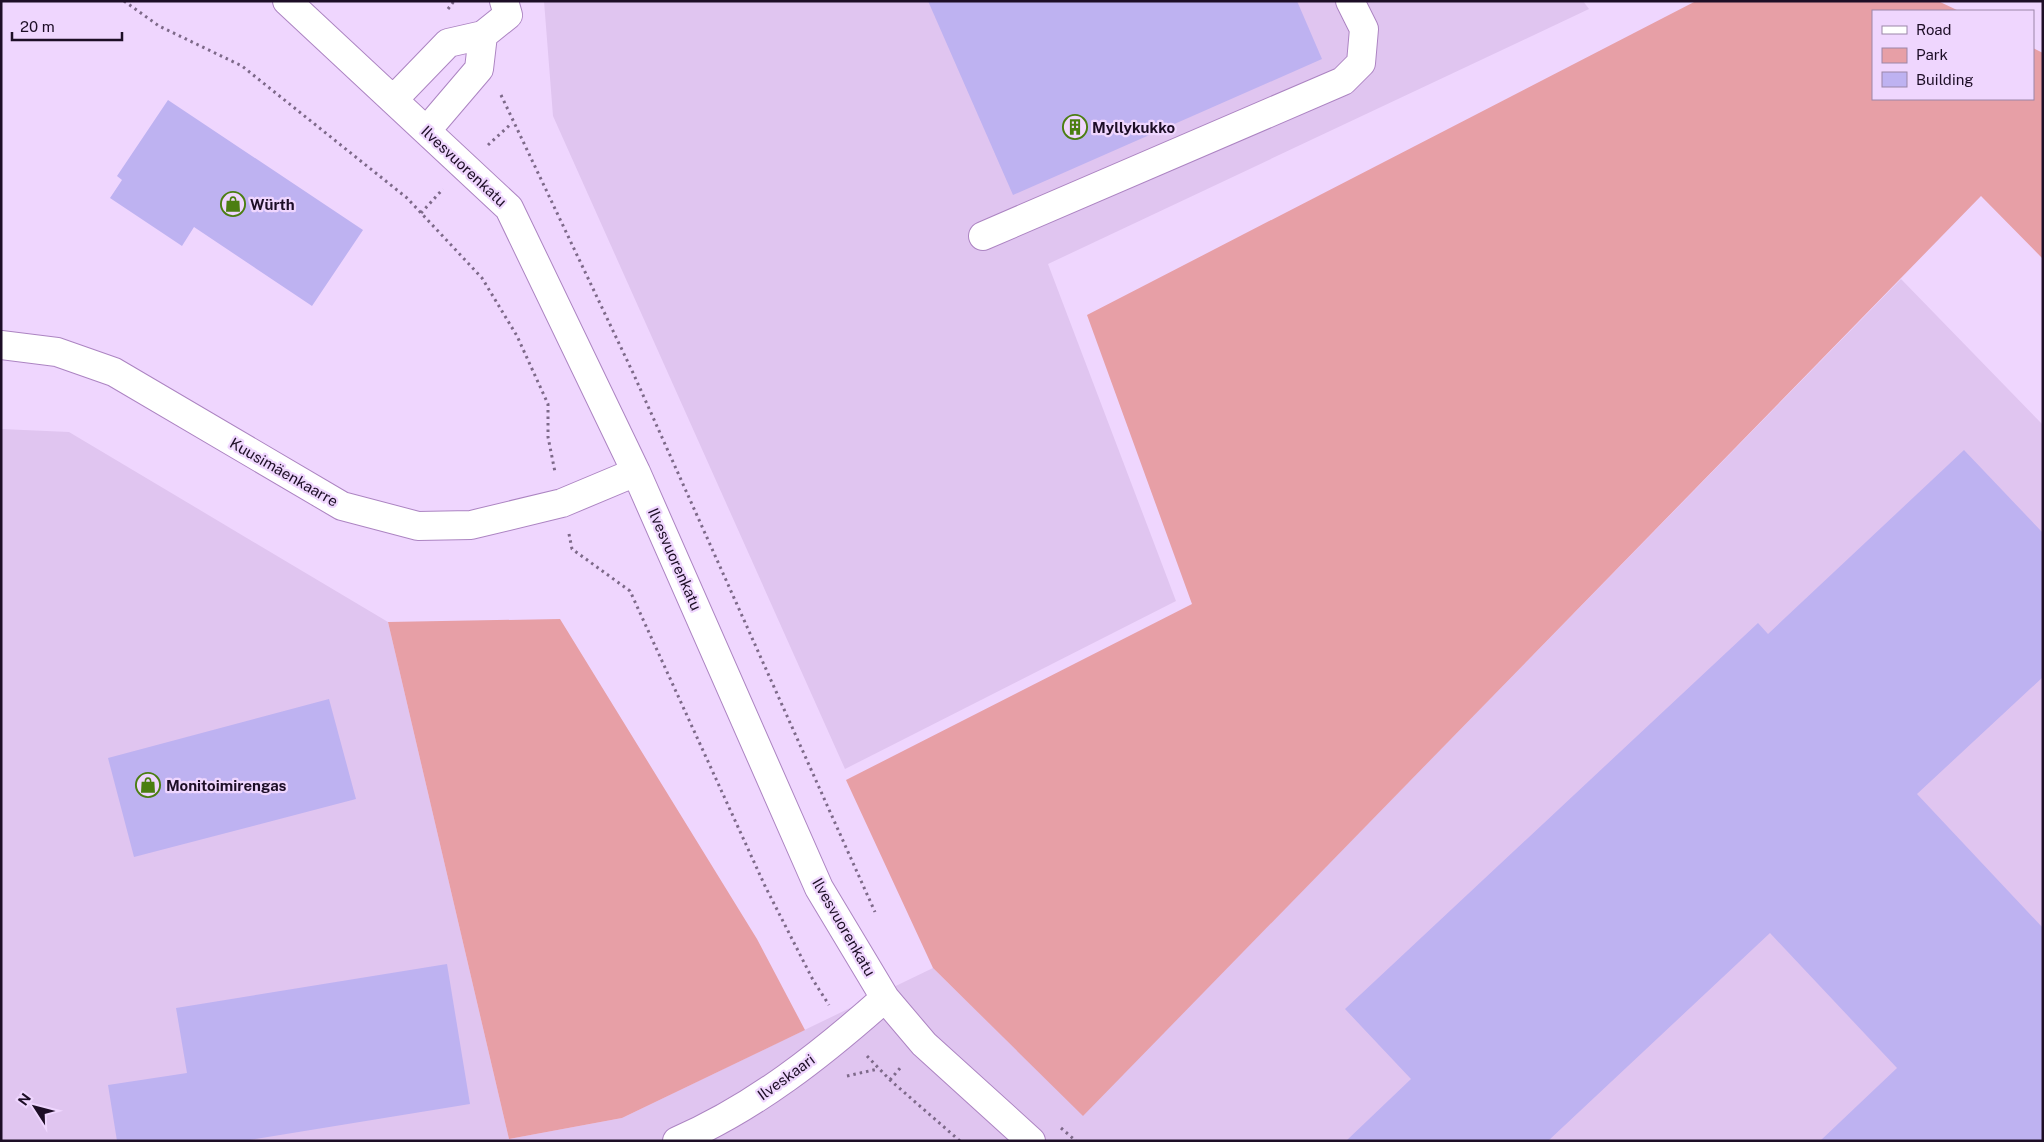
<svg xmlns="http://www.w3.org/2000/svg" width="2044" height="1142" font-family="'Public Sans',sans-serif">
<rect width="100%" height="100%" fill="#efd6fe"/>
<path fill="#e0c5f0" d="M544 1H1583L1589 9 1048 264 1176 601 845 769 553 116Z
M1901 279 2043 425V1141H1V429L69 432 388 622 509 1139 622 1118 933 968 1083 1115Z"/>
<path fill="#e79fa6" d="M1696 1H1938L1959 11H1873V99H2033V48L2043 53V259L1981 196 1083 1116 933 968 846 780 1192 604 1087 315Z
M560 619 757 939 805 1030 622 1118 509 1139 388 622Z"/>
<path fill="#beb2f1" d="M928 1H1297L1322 59 1013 195Z
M168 100 363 230 312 306 194 227 182 246 110 198 122 180 117 176Z
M1964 450 2043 533V677L1917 794 2043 928V1141H1820L1897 1068 1770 933 1548 1141H1346L1411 1079 1345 1009 1758 623 1768 634Z
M329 699 356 799 134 857 108 758Z
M447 964 470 1104 243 1141H117L108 1085 187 1073 176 1008Z"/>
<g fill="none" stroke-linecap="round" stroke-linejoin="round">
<defs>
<path id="minor" d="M287 1 509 208 636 472 819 888 885 998 924 1044 1031 1141
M393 100 448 43 483 35 508 15 504 1
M427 130 479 69 483 35
M983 236 1343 81 1361 63 1364 29 1350 1
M1 345 57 352 114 372 342 506 418 526 471 525 562 503 636 472
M677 1141C754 1108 822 1054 885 998"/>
</defs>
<use href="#minor" stroke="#ac84c2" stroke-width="30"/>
<path stroke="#7d6989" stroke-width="3" stroke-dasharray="2.5 4" stroke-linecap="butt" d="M124 1 159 26 242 66 407 198 482 278 517 336 548 404V437L555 472
M448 9 454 1
M501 95 634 375 875 912
M488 145 512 123
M421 213 443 189
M569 534 572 549 630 591 765 886 813 980 829 1005
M867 1056 890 1080 960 1141
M847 1076 878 1069
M890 1080 901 1067
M1061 1128 1076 1141"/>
<use href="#minor" stroke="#fff" stroke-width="28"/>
</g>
<defs>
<symbol id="building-ring" viewBox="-11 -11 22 22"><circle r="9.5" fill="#efd6fe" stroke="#4b7e11" stroke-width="1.5"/><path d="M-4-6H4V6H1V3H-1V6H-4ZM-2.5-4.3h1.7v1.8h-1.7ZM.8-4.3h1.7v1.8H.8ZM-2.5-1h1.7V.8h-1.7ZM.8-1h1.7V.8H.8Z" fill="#4b7e11"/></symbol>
<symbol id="shop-ring" viewBox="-11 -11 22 22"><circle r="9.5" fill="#efd6fe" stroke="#4b7e11" stroke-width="1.5"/><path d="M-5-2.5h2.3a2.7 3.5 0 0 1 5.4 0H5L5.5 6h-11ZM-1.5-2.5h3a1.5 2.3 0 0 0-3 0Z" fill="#4b7e11"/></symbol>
</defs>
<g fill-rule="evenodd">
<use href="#building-ring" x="1061" y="113" width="28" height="28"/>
<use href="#shop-ring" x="219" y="190" width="28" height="28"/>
<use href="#shop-ring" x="134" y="771" width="28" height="28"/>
</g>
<g text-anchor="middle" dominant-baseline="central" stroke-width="4.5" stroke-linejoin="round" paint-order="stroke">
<g font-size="15" font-weight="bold" fill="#1d0e26" stroke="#efd6fe" text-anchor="start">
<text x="1092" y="127">Myllykukko</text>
<text x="250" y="204">Würth</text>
<text x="166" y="785">Monitoimirengas</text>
</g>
<g font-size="15" fill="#1d0e26" stroke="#efd6fe">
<text transform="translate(464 166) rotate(43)">Ilvesvuorenkatu</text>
<text transform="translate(284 472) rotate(30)">Kuusimäenkaarre</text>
<text transform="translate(675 559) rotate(66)">Ilvesvuorenkatu</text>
<text transform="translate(844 927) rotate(60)">Ilvesvuorenkatu</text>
<text transform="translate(786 1077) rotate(-36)">Ilveskaari</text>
</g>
</g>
<rect width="2044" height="1142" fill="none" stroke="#1d0e26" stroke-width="5"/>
<rect x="1872" y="10" width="162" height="90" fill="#efd6fe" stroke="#9b86a8"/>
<rect x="1882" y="26" width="25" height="8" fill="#ffffff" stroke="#9b86a8"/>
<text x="1916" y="35" font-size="15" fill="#1d0e26">Road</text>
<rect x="1882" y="48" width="25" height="15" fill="#e79fa6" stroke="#9b86a8"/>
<text x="1916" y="60" font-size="15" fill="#1d0e26">Park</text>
<rect x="1882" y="72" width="25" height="15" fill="#beb2f1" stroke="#9b86a8"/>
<text x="1916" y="85" font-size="15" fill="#1d0e26">Building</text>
<g transform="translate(35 1107) rotate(306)" stroke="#efd6fe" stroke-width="4" paint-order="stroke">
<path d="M0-4L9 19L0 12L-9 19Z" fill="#1d0e26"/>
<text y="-8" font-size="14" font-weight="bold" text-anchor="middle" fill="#1d0e26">N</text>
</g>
<path d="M12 32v8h110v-8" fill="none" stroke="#1d0e26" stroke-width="2.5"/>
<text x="20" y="32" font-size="15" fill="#1d0e26" stroke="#efd6fe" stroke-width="4" paint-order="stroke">20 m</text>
</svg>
